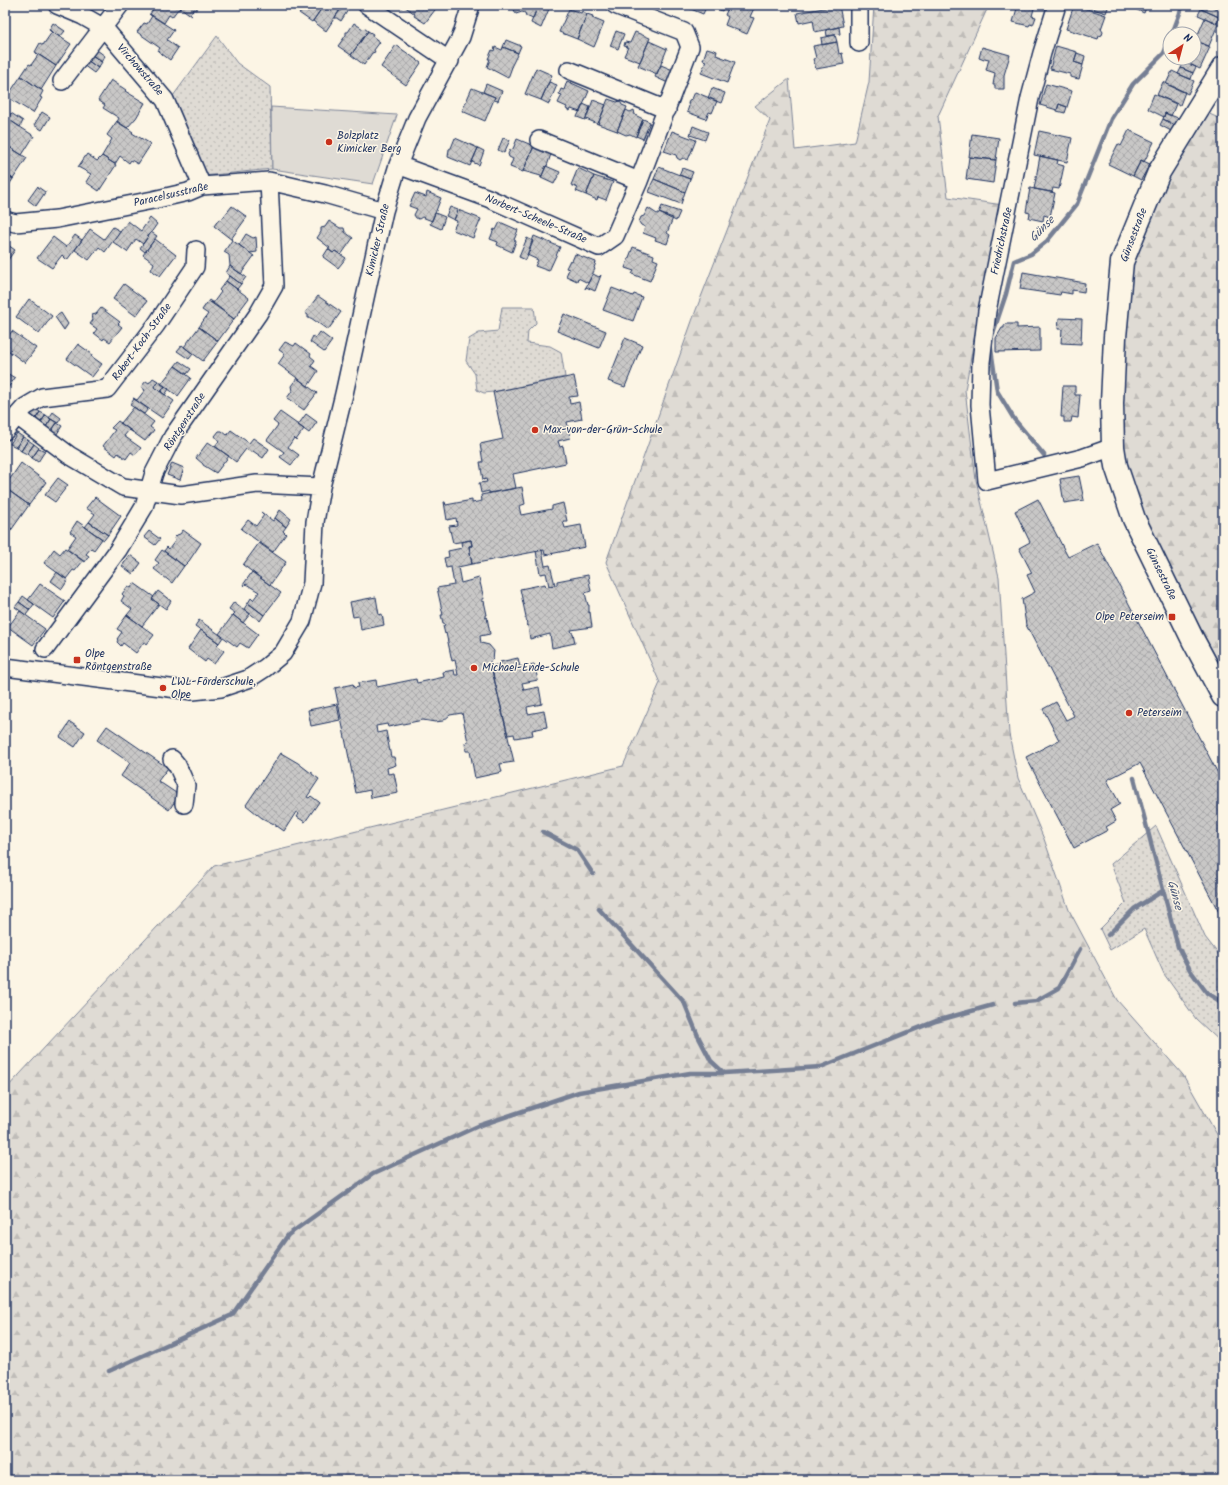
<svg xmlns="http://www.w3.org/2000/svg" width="1228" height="1485" font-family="Kalam,sans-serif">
<defs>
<pattern id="grass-dots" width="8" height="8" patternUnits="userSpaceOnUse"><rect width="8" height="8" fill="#dfdbd4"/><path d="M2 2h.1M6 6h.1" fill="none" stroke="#bfbcb8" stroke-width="1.8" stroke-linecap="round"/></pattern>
<pattern id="forest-firs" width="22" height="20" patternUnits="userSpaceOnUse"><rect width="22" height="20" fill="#dfdbd4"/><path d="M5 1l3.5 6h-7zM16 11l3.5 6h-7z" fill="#bfbcb8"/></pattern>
<pattern id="building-cross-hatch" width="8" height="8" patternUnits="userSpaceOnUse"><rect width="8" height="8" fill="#c8c7c6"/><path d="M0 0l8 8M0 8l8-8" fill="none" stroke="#ababac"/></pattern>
</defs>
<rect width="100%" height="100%" fill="#fcf5e5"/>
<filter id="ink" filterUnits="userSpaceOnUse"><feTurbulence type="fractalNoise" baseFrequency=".025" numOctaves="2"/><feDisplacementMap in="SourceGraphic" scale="8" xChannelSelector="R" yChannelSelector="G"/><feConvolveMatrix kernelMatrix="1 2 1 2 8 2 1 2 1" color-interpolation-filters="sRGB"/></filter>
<g filter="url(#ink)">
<path fill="url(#grass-dots)" stroke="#7d8599" d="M217 36 237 63 270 87 272 169 203 176 173 96Z
M502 307H534L536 323 528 331 527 343 550 346 561 352 565 377 493 392 484 393 477 390 475 374 466 361 469 339 479 333 498 331Z
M1156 826 1205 937 1223 960V1044L1196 1019 1164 974 1144 929 1110 950 1100 929 1126 903 1111 864Z"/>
<path fill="url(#forest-firs)" stroke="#7d8599" d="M874 5H989L938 116 948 197 1003 205 979 312 965 390 976 480 999 577 1009 734 1018 778 1044 839 1069 910 1117 1000 1183 1075 1223 1145V1480H5V1090L214 866 623 766 660 683 606 562 696 310 770 120 755 106 789 79 795 150 855 142 869 82Z
M1205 112 1223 120V670L1141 518 1122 445 1124 347 1132 269 1168 180Z"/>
<path fill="#dfdbd4" stroke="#7d8599" d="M271 107 397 115 373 184 272 169Z"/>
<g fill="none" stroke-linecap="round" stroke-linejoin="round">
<path stroke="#767f94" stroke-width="4.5" d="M1172 34 1183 5
M1044 455 1014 419 997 391 990 342 1006 294 1014 261 1031 254 1047 241 1077 204 1111 119 1133 84 1164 53 1170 39
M1134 778 1178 947 1190 970 1207 993 1223 1003
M543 832 577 850 593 874
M599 909 684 1002 698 1036 711 1061 724 1073
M1108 935 1134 909 1164 890
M1015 1003 1036 1001 1059 988 1080 949
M109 1371 232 1315 288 1235 373 1174 478 1126 579 1092 690 1073H724L821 1067 936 1021 993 1005"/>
</g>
<path fill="url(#building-cross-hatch)" stroke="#1b2f5e" d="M156 5H177L181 8 179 10 178 9 172 17 169 15 164 23 150 14Z
M177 5H199L196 10 194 9 190 14 192 16Z
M304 5H324L312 22 299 13Z
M324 5H331L339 11 326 31 313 21Z
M400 5H438V6L425 23 414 16 415 14 404 6 402 8Z
M512 5H538L533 19 526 16 525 13 522 12 516 14Z
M538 5 549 9 541 28 531 23Z
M681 5H707L703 14Z
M715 5H725L722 11 714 7Z
M734 5H746L754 8 750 17 754 18 747 34 725 25 728 17 725 15 728 8 732 9Z
M839 5 843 26 815 32 813 20 799 23 797 13Z
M1018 5H1035L1032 16 1036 17 1033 25 1030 24 1029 26 1013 22Z
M1074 5 1106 15 1101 29 1103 32 1102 35 1099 36 1098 39 1066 29Z
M1094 5H1109L1106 13 1093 9Z
M1126 5H1147L1144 13Z
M1203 5H1208L1222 11 1219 17 1201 9Z
M1208 5H1223V12L1222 11Z
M343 7 348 10 341 21 335 17Z
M569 9 581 13 582 11 587 14 577 39 559 32Z
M1201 9 1219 17 1217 23 1198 15Z
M149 14 174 30 167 40 178 48 170 60 158 51 160 48 137 32 144 23 147 24 152 16Z
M587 14 593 16 592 18 604 23 594 47 577 39Z
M1205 18 1218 24 1209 46 1195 41Z
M53 23 65 31 60 37 49 30Z
M354 23 363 29 364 28 368 31 351 55 338 46 346 35V32H348Z
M839 27 840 34 827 36 826 30Z
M49 30 71 44 56 66 35 52 40 43 43 45 52 32Z
M368 31 373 34 372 36 380 42 374 50 375 52 372 53 364 65 351 55Z
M616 31 624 34 618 49 610 46Z
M635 32 650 38 640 62 624 56 628 47 624 46 625 42 630 43Z
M835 35 837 42 822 45 821 38Z
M506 40 521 46 518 53 503 47Z
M649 41 667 49 657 74 638 66Z
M1197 41 1210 47 1200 69 1187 63 1189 58H1194V48Z
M837 42 839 54 842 53 844 64 816 69 813 59 816 58 813 46Z
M396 45 421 63 406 85 381 67Z
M1056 46 1077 52 1074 62 1083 65 1079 79 1070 77V74L1050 69Z
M495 47 502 50 503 47 518 53 511 67H512L508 78 487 67 490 59H488L492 50 494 51Z
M982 47 1010 55 1004 75V89H995V85H993L995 73 986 70 989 59 984 58V60L979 58Z
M707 48 717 51 716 55 735 62 727 83 701 73 706 61 703 60Z
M97 50 105 56 101 62 92 55Z
M36 53 56 66 41 90 21 76 29 64 31 65 38 55Z
M1077 53 1085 56 1083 65 1074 62Z
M91 54 102 62 98 68 87 60Z
M87 60 98 68 94 73 83 65Z
M1184 62 1196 67 1193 73 1181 68Z
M661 65 673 70 668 83 655 77Z
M536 68 552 75 541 100 525 94Z
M1181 68 1193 73 1191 79 1178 74Z
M1172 71 1194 81 1188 94 1166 84Z
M21 76 43 91 40 97 42 98 33 113 7 97Z
M111 80 126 90 125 91 145 103 136 118 127 128 117 122 119 118 103 108 105 105 98 100Z
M567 81 589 91 580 112 571 109 570 111 566 109 567 107 558 103 562 95 559 94 561 89 564 90Z
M549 82 557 85 549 104 541 100Z
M1163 82 1185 92 1180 105 1157 95Z
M486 84 502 91 498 101 494 100 495 97 483 92Z
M1046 84 1072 91 1067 107 1059 104 1057 110 1040 105Z
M472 88 495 97 485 121 462 111Z
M712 88 725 93 721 103 708 98Z
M695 92 717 101 712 113 709 112 706 119 687 112 689 106 688 104 689 100 692 99Z
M1154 94 1176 104 1171 116 1165 113 1164 117 1148 109Z
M608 99 617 102 620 101 622 105 627 107 617 131 598 124Z
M593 100 606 105 598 124 586 119Z
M583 104 590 107 585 120 577 117Z
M1059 104 1067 107 1065 113 1057 111Z
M626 110 630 112 634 110 635 115 643 119 636 137 630 134 626 135 617 131Z
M42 112 50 117 42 130 34 125Z
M11 113 23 121 20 127 8 119Z
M1165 113 1178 118 1175 125 1163 119Z
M643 119 650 122 643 139 636 136Z
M1163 119 1174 125 1171 131 1160 125Z
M11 121 34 136 22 155 5 144V130Z
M117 121 133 132 132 133 151 144 138 164 131 160 129 163 120 156 115 164 102 156 112 139 107 135Z
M693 126 708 132 705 140 690 135Z
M1129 130 1154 142 1144 162 1141 160 1133 176 1108 164 1118 144 1121 146Z
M672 131 696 140 688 160 683 158 680 160 677 158 676 155 664 151Z
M1039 131 1072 138 1067 162 1034 155Z
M972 134 999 138 996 160 969 157Z
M455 138 478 148 470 166 448 157 449 149 451 148Z
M503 138 510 140 504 153 498 150Z
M517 139 534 146 523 172 510 167 513 159 509 157 508 154 510 150 513 149Z
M6 145 27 158 13 179 5 173V147Z
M534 146 541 151 542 150 551 154 547 166H546L541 178V176L523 171Z
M478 148 484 151 479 165 472 162Z
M87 154 97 161 102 156 116 165 99 191 86 182 91 174 78 167Z
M1040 156 1058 160 1057 164 1064 166 1059 189 1053 188 1052 192 1034 189Z
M969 157 996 160 993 183 966 179Z
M1141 160 1150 164 1141 180 1133 176Z
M546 166 560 172 554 184 541 178Z
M659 167 690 179 685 192 654 179Z
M578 168 594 176 586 195 576 191 578 188 571 185Z
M682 168 693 172 690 179 679 175Z
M5 173 13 179 5 191Z
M594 176 613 182 606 200 598 197 597 200 586 195Z
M654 179 685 192 681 204 649 192 651 187V185Z
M38 186V187L45 192 46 191 36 206 28 200Z
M1030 188 1055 193 1050 217 1044 215 1043 221 1029 218 1030 213 1026 212Z
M427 192 441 198 432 221 422 217 419 219 416 218 414 215 417 209 409 206 415 193 426 197Z
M232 206 247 217 231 239 232 240 214 226 219 219 221 220Z
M662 206 680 212 676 221 659 213Z
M450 207 458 210 454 220 446 216Z
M648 208 657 214 659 213 673 218 667 233 670 235 667 244 655 240 656 238 643 233 645 227 641 225 639 222 641 217 644 216Z
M458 210 481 219 473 238 453 230 457 221 454 220Z
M435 213 445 217 441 229 430 224Z
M150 218 157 224 143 244 136 239 127 252 113 242 128 221 141 231Z
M329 221 340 228H344L345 232 353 238 341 255 335 251 333 253 328 249 330 248 317 238 321 232V228L325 227Z
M500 222 518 230 514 240 516 241 512 252 497 245 498 242 490 239 494 229 496 230Z
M113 227 120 231 105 252 99 247 89 260 75 250 90 229 104 239Z
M151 232 157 236 145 252 140 248Z
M246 234 253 238 256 237 257 252 250 253 239 245Z
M75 235 82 240 67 260 62 255 52 268 37 258 53 237 66 247Z
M534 236 560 247 549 271 535 266 538 260 527 255Z
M527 238 533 241 526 260 519 257Z
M155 239 176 255 160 276 151 270 154 263 143 255Z
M232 240 254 256 241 274 230 266 229 255 224 252Z
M5 243 15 250 5 264Z
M633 247 654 255 653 259 658 261 650 281 632 274 634 271 625 268Z
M328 249 333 253 335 251 346 258 338 268 323 257Z
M575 254 596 262 594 268 595 269 588 283 578 278 577 281 566 276 569 269 566 268 570 260 572 261Z
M230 266 246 277 241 284 226 273Z
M1023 272 1085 283 1084 292 1072 290V294L1061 292 1060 295 1020 289Z
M593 274 599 277 601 275 595 291 586 287 585 289Z
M230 276 241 284 237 289 226 281Z
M226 281 249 298 240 310H241L234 319 210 302 213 303 221 292 219 290Z
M124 284 147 301 136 316 113 299Z
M612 288 633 296 634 294 642 297 633 321 603 310Z
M318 296 341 312 328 330 311 318H308V315L305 313Z
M29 299 52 316 39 334 16 317Z
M209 300 234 319 218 341 199 327 208 314 202 310Z
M101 308 120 322 118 324 122 327 110 342 104 338 103 340 94 333 97 329 90 324 93 320 92 315 96 314Z
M61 313 68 324 64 330 55 317Z
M564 314 606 331 599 348 557 331Z
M1059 318 1082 319 1081 344 1061 343 1062 329H1058Z
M1005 324H1017V328L1040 327V351L996 352V338L1002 328H1004V326Z
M199 327 218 341 203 361 184 347Z
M12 331 36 348 25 363 5 348V341Z
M320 332 332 341 324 352 310 342 313 336 316 338Z
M625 338 642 345 625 387 608 381Z
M285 342 294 346 296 343 311 354 310 356 315 360 311 366 318 371 308 386 278 364 285 354 279 350Z
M78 344 92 354 91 356 102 364 92 377 67 359Z
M182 345 193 354 189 359 177 351Z
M179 361 191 369 187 374 175 366Z
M175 366 191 378 178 396 161 384Z
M5 372 15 378 5 392Z
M574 376 578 396 569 397 570 404 579 402 582 419 567 422 570 438 558 441 560 447 563 446 566 463 513 474 516 488 489 493V491L481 493 479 483 487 482 486 479 483 480 480 462H483L480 444 503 439 493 392Z
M153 378 158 381 154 387 174 401 162 418 133 398 137 400 145 390 141 387 146 381 149 383Z
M297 378 317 393 304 410 287 398 292 391 291 386Z
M158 381 165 386 161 392 154 387Z
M165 386 169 389 165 395 161 392Z
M1063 386H1075V395H1080L1078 418 1072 417 1071 422H1064V417H1061Z
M134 399 148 409 144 414 130 405Z
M134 407 154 422 150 427 154 430 145 441 120 423H121Z
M34 408 40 412 33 423 27 419Z
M40 412 46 415 38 426 33 423Z
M53 412 61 418 58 423 49 418Z
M280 412 304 429 296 440 294 438 288 447 299 455 291 465 280 457 284 452 267 440 278 425 273 421Z
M306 414 317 422 309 433 298 425Z
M46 415 51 419 44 430 38 426Z
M51 419 57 423 50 433 44 430Z
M118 421 133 432 129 430 124 436 141 448 135 455 131 452 126 459 118 453 116 456 103 446 115 430 111 428Z
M57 423 62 426 55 437 50 433Z
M231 430 249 443 253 438 269 449 263 458 253 451 252 453 246 449 236 462 215 446 219 441 215 436 219 431H222L227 435Z
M17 433 23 437 16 447 10 444Z
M23 437 28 440 21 451 16 447Z
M28 440 34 444 27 454 21 451Z
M208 442 229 456 216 473 203 465V464L196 458Z
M34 444 39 448 32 458 27 454Z
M39 448 45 451 38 462 32 458Z
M21 463 46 482 29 505 5 488V486Z
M172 463 184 468 180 480 167 475Z
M1079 476 1084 500 1064 503 1060 479Z
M58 478 68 485 55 502 45 495Z
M522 487 525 504 519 506 521 515 552 509V506L563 503 567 521H563L565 528 581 525 585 547 545 555 544 550 472 564 469 546H472L471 540 453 543 449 526 457 525 456 518 447 520 444 502H445L446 505 472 500V503L482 501 481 495Z
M5 488 29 505 12 529 5 524Z
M95 497 121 516 108 535 89 522 95 514 86 508Z
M1038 499 1068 557 1097 543 1223 783V920L1140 763 1107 780 1120 804 1110 810 1116 821 1106 827 1108 830 1074 848 1026 757 1059 740 1043 709 1056 702 1066 720 1074 716 1026 625 1022 599 1035 592 1027 575 1032 573 1019 548 1030 542 1015 511Z
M280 510 291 519 286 527 275 518Z
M261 512 273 521 275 518 286 527 283 531 286 534 273 552 241 529 248 520 256 526 264 515Z
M77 521 102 539 94 550 91 548 86 554 89 556 85 562 67 549 76 536 70 532Z
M89 522 108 535 104 540 85 527Z
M5 524 12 529 5 539Z
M183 530 201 543 189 561 184 566 164 551 167 547 169 549 175 541 174 538 177 535 180 534Z
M149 531 160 539 155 545 144 537Z
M471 540 472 546H469L472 564 458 567 461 583 479 578 484 599H482V602L484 601 487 615H485V618L487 617 490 634 480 636 481 643 489 645 494 651 493 659 490 662 514 762 500 764 502 772 475 778 470 751H466L465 743 468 742 462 713 450 715 443 721 435 722 423 720 388 727 387 724 376 726 377 733 386 731 391 757H394L396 765 387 768 388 774 394 773 398 793 371 798 370 790 356 793 335 688 353 684 354 688 359 687 358 683 376 680 377 687 416 679 417 683 444 677 443 672 454 670 455 675H458L455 660 452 661 446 633 445 634 443 626 445 625 444 623H443L441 615H443L437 588 454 585 451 567 446 568 444 558 449 557 448 551 462 548 461 542Z
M259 543 286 562 270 585 243 565Z
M65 548 83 561 75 571 73 570 66 579 44 563 54 549 60 554Z
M162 550 184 566 172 583 154 569 159 563 155 560Z
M542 550 545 566 550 565 555 585 549 586 546 573 540 574 536 551Z
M130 555 141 563 133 574 122 566Z
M57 572 68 580 62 589 51 581Z
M252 572 281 593 264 615 248 603 251 598 253 600 259 592 246 584 244 586 243 585Z
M588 575 591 591 585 593 588 605H589V613L590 612 592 627 571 630 572 633H573L575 643 552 648 550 634 530 639 528 626 526 625H527L526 618 525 619 526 617 520 589 545 584 546 587 549 586 557 585V581Z
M134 583 154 597 152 599 159 604 142 626 127 615 132 609 121 601 124 596 122 594 128 586 131 588Z
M40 584 65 601 53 618 28 600Z
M158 591 171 601 166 609 152 599Z
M23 596 34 604 30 610 19 602Z
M376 597 379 615 382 614 384 625 361 630 359 616 353 617 350 602Z
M19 602 30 610 26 615 15 607Z
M234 602 250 614 243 623 233 615 235 613 229 609Z
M248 603 264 615 260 621 244 609Z
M20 611 45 629 33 645 8 627Z
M127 615 154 635 147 644 144 642 136 653 123 643 121 646 117 642 118 640 117 639 122 632 117 629Z
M233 615 258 634 248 648 240 643 237 647 219 634Z
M199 620 223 637 219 643 195 626Z
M201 630 219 643 217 645 224 651 214 664 207 659 205 662 188 649Z
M518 658 520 667 534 664 538 680 522 683 524 690 539 687 542 704 527 707 528 714 544 711 547 727 532 730 533 735 515 738 514 734 508 735 491 666 501 664 500 662Z
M337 704 340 720 311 726 308 710Z
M70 722 85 732 75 747 60 737Z
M107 726 168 768 158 781 179 795 169 810 121 776 130 763 97 740Z
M281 753 298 763 311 773 312 772V774L319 779 307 797 309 798 311 796 319 802 305 822 297 817 299 814 296 812 284 831 277 826 276 827V825L262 818 246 805Z"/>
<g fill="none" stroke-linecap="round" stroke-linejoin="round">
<defs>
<path id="minor" d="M57 5 83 16 104 28 165 100 202 186
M367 5 450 61
M859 5V43
M1057 5 1042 53 1030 98 987 311 981 362 980 405 987 481 1082 458 1113 447
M569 70 667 110
M62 81 120 5
M539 140 639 181
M398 165 488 198 599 247 615 236 639 181 690 47 684 32 615 5
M5 220 15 223 57 219 153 200 188 192 202 186 269 181 325 194 384 211
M17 416 69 455 123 487 181 495 257 484 321 487
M5 431 17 416 25 407 42 397 107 389 156 325 195 267 196 250
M45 649 118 550 144 507 154 473 173 436 258 314 274 286 269 181
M5 667 193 691 221 688 248 679 265 668 283 653 302 621 312 583 315 522 321 487 344 394 384 211 398 165 417 118 461 37 471 5
M172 759 177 765 186 785 184 804"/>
<path id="tertiary" d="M1223 68 1159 172 1122 262 1115 337 1112 403 1113 447 1116 466 1134 519 1193 640 1223 696"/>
</defs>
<use href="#minor" stroke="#1b2f5e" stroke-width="20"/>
<use href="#tertiary" stroke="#1b2f5e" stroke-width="25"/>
<use href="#minor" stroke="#fcf5e5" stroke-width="17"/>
<use href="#tertiary" stroke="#fcf5e5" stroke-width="22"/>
</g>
</g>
<g fill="#c8321e" stroke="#fcf5e5" stroke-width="1.5">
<circle cx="329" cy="142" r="4"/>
<circle cx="535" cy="430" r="4"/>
<rect x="1168" y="613" width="8" height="8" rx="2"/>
<rect x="73" y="656" width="8" height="8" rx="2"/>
<circle cx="474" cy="668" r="4"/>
<circle cx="163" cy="688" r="4"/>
<circle cx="1129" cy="713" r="4"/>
</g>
<g text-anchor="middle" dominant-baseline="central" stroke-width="3" stroke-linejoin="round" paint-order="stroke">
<g font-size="11" fill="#1b2f5e" stroke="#fcf5e5">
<text transform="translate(140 70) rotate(49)">Virchowstraße</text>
<text transform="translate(171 195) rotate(-13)">Paracelsusstraße</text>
<text transform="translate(536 219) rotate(23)">Norbert-Scheele-Straße</text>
<text transform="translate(1134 235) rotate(-69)">Günsestraße</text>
<text transform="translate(378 240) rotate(-77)">Kimicker Straße</text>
<text transform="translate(1002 241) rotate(-78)">Friedrichstraße</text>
<text transform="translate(142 342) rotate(-54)">Robert-Koch-Straße</text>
<text transform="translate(185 422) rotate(-57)">Röntgenstraße</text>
<text transform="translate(1161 574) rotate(64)">Günsestraße</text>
</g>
<g font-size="11" fill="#1b2f5e" stroke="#fcf5e5" text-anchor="start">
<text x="337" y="136">Bolzplatz<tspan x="337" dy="13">Kimicker Berg</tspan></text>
<text x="543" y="430">Max-von-der-Grün-Schule</text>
<text x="1164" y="617" text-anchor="end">Olpe Peterseim</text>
<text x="85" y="654">Olpe<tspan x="85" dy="13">Röntgenstraße</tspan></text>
<text x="482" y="668">Michael-Ende-Schule</text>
<text x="171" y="682">LWL-Förderschule,<tspan x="171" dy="13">Olpe</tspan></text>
<text x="1137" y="713">Peterseim</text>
</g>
<g font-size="12" font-style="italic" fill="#485779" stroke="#fcf5e5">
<text transform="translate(1042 229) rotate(-46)">Günse</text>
<text transform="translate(1175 895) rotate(75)">Günse</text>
</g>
</g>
<rect width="1228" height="1485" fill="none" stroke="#fcf5e5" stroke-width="20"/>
<rect x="10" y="10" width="1208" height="1465" fill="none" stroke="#1b2f5e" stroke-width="1.5" filter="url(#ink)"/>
<g transform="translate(1182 46) rotate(36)"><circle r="19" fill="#fcf5e5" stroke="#a2a6af"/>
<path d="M0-3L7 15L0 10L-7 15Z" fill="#c8321e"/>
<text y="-6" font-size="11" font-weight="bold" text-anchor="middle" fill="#1b2f5e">N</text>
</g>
</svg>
